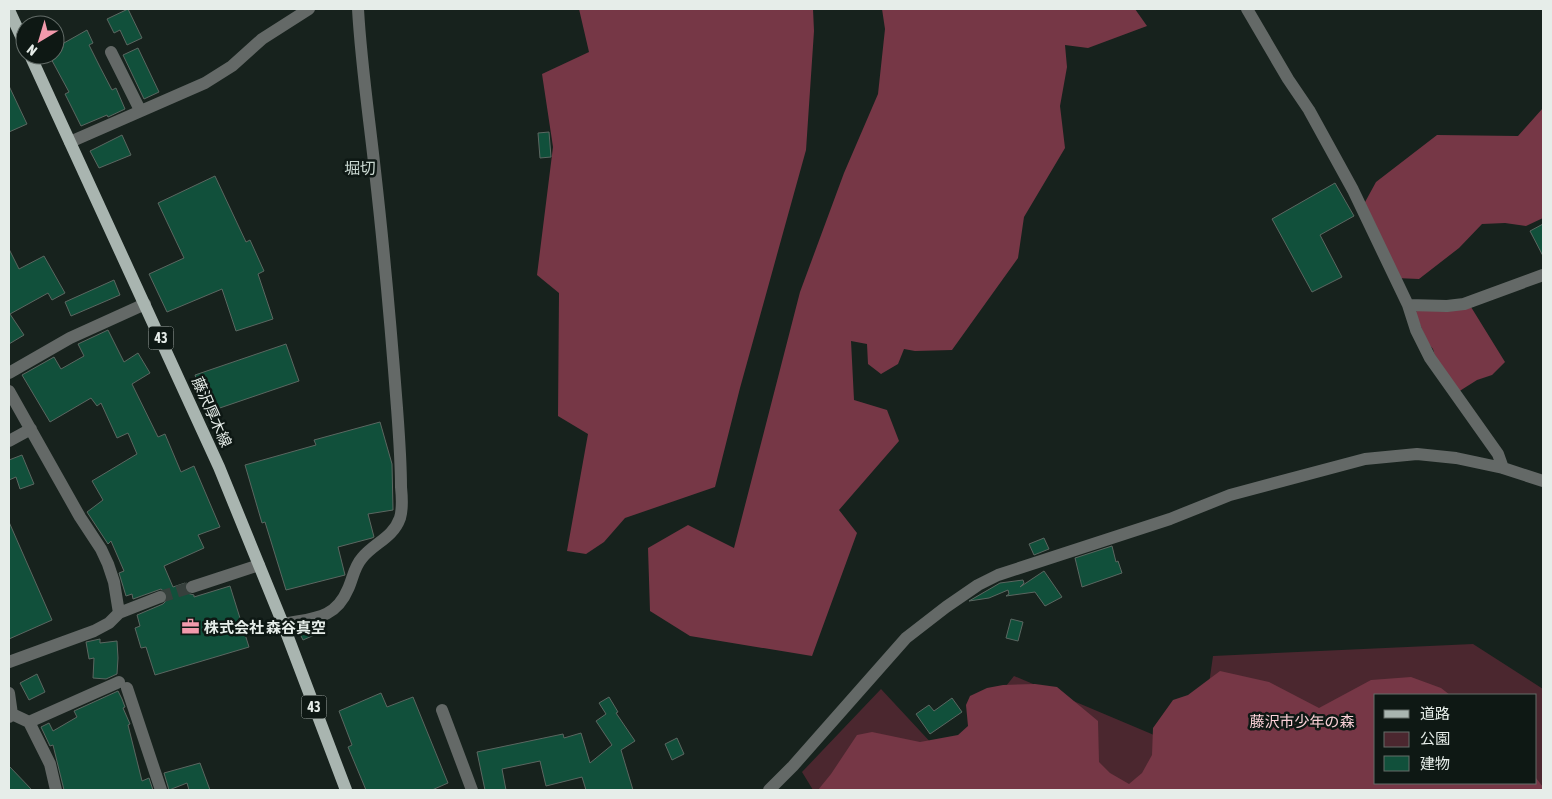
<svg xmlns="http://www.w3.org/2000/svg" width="1552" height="799" font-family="'Asap Condensed','Noto Sans JP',sans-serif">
<rect width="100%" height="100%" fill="#17221d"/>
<path fill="#4b272f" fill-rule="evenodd" d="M1473 644 1543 689V790H813L802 772 881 689 947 760 1014 676 1199 754 1213 656ZM1376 695H1536V783H1376Z"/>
<path fill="#763746" d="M579 9H813L814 31 806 150 740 388 715 487 625 518 604 542 586 554 567 551 588 434 558 416 559 293 537 275 553 147 542 74 589 52Z
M882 9H1135L1147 26 1088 48 1065 45 1067 67 1060 106 1065 148 1024 217 1018 258 952 350 915 351 904 349 898 364 881 374 868 364 867 344 851 341 854 400 887 410 899 441 839 510 857 533 812 656 690 636 650 611 648 548 688 525 734 548 800 292 844 173 878 94 885 29Z
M1543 108V218L1526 226 1505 223 1482 224 1459 248 1419 279 1396 278 1364 204 1376 182 1437 135 1518 136Z
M1420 307H1471L1505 362 1492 375 1477 380 1458 392 1436 360 1433 349 1428 343 1415 313Z
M1220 671 1269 682 1319 708 1371 680 1411 677 1441 688 1450 695H1376V783H1536V778L1543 787V790H818L831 774 857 735 872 732 920 742 958 735 968 726 966 705 970 696 987 688 1003 685 1035 684 1057 687 1098 721 1099 762 1110 773 1129 784 1142 773 1152 755 1153 728 1173 700 1188 695Z"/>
<path fill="#11503b" stroke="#5b6761" d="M128 9 142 38 127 45 120 30 114 33 107 19Z
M87 30 93 43 89 45 100 67 112 90 116 88 125 109 108 117 107 115 81 126 65 94 69 92 49 55H55V48Z
M138 48 159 92 144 99 123 55Z
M9 86 27 124 9 132Z
M549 132 551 157 540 158 538 133Z
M122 135 131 155 99 168 90 151Z
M215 176 246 242 250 240 264 271 258 274 273 319 236 331 222 289 167 312 149 274 184 258 158 203Z
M1335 183 1354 216 1320 235 1342 277 1312 292 1272 219Z
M1543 224V256L1530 231Z
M9 249 19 269 44 256 65 293 52 300 48 293 10 314 24 335 9 344Z
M114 280 120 295 71 316 65 302Z
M108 330 124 362 138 353 150 373 132 384 158 437 165 434 181 472 194 466 220 527 198 535 204 548 164 566 173 587 185 583 184 590 187 593 194 595V597L230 586 249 647 155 675 146 647 141 648 135 628 140 626 137 615 163 604 168 599 167 594 161 589 133 599 132 594 126 596 119 573 124 571 111 541 108 544 87 512 103 500 92 481 137 454 128 433 117 438 101 403 97 406 91 398 50 422 22 375 54 357 61 369 84 356 78 344Z
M286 344 299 381 208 412 195 375Z
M380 422 392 464 393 510 368 514 374 537 372 538 338 547 345 575 286 590 265 522 262 523 245 465 316 445 314 440Z
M22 455 34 484 20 489 16 477 9 480V460Z
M9 522 52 620 9 639Z
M1044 538 1049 549 1034 555 1029 544Z
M1112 546 1116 562 1118 561 1122 573 1082 587 1075 558Z
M1044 571 1062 597 1045 606 1035 592 1006 596 1009 594 1008 590 989 598 969 601 1000 583 1023 580 1024 583 1020 587Z
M1011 619 1023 622 1018 641 1006 638Z
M315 626 319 633 303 640 298 630Z
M100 639V643L117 641 118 658 117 674 106 679 93 678 94 658 89 659 86 642Z
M37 674 45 692 29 700 20 683Z
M118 691 122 699 125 707 123 708 130 724 128 725 142 781 149 778 153 790H64L53 745 50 746 41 727 49 723 53 731 77 717 74 711Z
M381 693 387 707 413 697 448 783 432 790H366L348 747 352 745 339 711Z
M609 697 618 712 616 713 635 741 621 750 633 790H586L582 777 546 786 540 761 502 769 506 790H485L477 752 563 734 564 738 581 733 590 763 612 745 596 721 606 714 599 703Z
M952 698 962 712 930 734 916 714 929 705 934 711Z
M677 738 684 754 672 760 665 744Z
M200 763 210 790H189L187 783 169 790 164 773Z
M9 766 32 790H9Z"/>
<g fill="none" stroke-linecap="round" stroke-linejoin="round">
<path stroke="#36403c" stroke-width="12" stroke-dasharray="12 6" stroke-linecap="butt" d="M160 597 192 587"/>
<path stroke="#646967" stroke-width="12" d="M1247 9 1288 79 1309 110 1353 190 1408 305 1416 330 1430 358 1498 454 1503 468
M111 52 140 110
M70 142 205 83 232 66 262 39 309 9
M1408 305 1447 306 1464 304 1543 275
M9 373 70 338 145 304
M9 391 80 517 101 549 108 564 114 582 119 613 109 623 94 631 9 662
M9 441 31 429
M192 587 259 565
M119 613 160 597
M283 624C312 618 335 620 348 589 353 578 354 567 362 558 374 543 393 538 400 518 403 508 402 497 401 487 401 461 399 435 397 408 391 329 384 250 375 171 369 116 361 63 358 9
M127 688 161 790
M9 693 12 714
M442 710 472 790
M9 717 12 714 29 722 50 764 56 790
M29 722 119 682
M769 790 793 766 906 638 946 607 978 585 998 575 1170 519 1230 495 1365 459 1417 454 1456 458 1503 468 1543 481"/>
<path stroke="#a9b5b0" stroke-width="12" d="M9 10 25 45
M30 55 219 467 283 624 346 790"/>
</g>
<defs>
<symbol id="office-bare" viewBox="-9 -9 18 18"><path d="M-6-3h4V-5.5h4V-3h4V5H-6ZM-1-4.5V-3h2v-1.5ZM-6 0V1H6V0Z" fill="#f29aac" stroke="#0e1814" stroke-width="2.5" paint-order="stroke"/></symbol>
</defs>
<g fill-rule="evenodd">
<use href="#office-bare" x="178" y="614" width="25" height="25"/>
</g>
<g text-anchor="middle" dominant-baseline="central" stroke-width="5" stroke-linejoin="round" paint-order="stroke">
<g fill="#0e1814" stroke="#a5ada9" stroke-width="1">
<rect x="148.5" y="326.5" width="25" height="23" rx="4"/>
<rect x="301.5" y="695.5" width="25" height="23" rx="4"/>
</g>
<g font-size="14" font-weight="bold" fill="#e6ede9">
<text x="161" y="338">43</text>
<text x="314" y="707">43</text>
</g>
<g font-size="15" fill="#e6ede9" stroke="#0e1814">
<text transform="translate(212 412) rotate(66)">藤沢厚木線</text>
</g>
<g font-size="15" font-weight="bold" fill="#e6ede9" stroke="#0e1814" text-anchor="start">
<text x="204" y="627">株式会社 森谷真空</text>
</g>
<g font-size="15" fill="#fad0d7" stroke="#0e1814">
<text x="1302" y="721">藤沢市少年の森</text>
</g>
<g font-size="16" fill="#cad8d1" stroke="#0e1814">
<text x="360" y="168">堀切</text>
</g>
</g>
<rect width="1552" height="799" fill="none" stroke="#e6ede9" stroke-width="20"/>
<rect x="1374" y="694" width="162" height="90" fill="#0e1814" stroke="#646d69"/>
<rect x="1384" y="710" width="25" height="8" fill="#a9b5b0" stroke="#646d69"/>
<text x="1420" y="719" font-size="15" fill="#e6ede9">道路</text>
<rect x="1384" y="732" width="25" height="15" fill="#4b272f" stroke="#646d69"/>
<text x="1420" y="744" font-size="15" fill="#e6ede9">公園</text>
<rect x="1384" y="756" width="25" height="15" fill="#11503b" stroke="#646d69"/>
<text x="1420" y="769" font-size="15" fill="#e6ede9">建物</text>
<g transform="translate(40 40) rotate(218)"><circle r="24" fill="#0e1814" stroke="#646d69"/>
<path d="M0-4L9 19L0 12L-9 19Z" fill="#f29aac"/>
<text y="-8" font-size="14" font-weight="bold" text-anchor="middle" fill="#e6ede9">N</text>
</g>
</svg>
